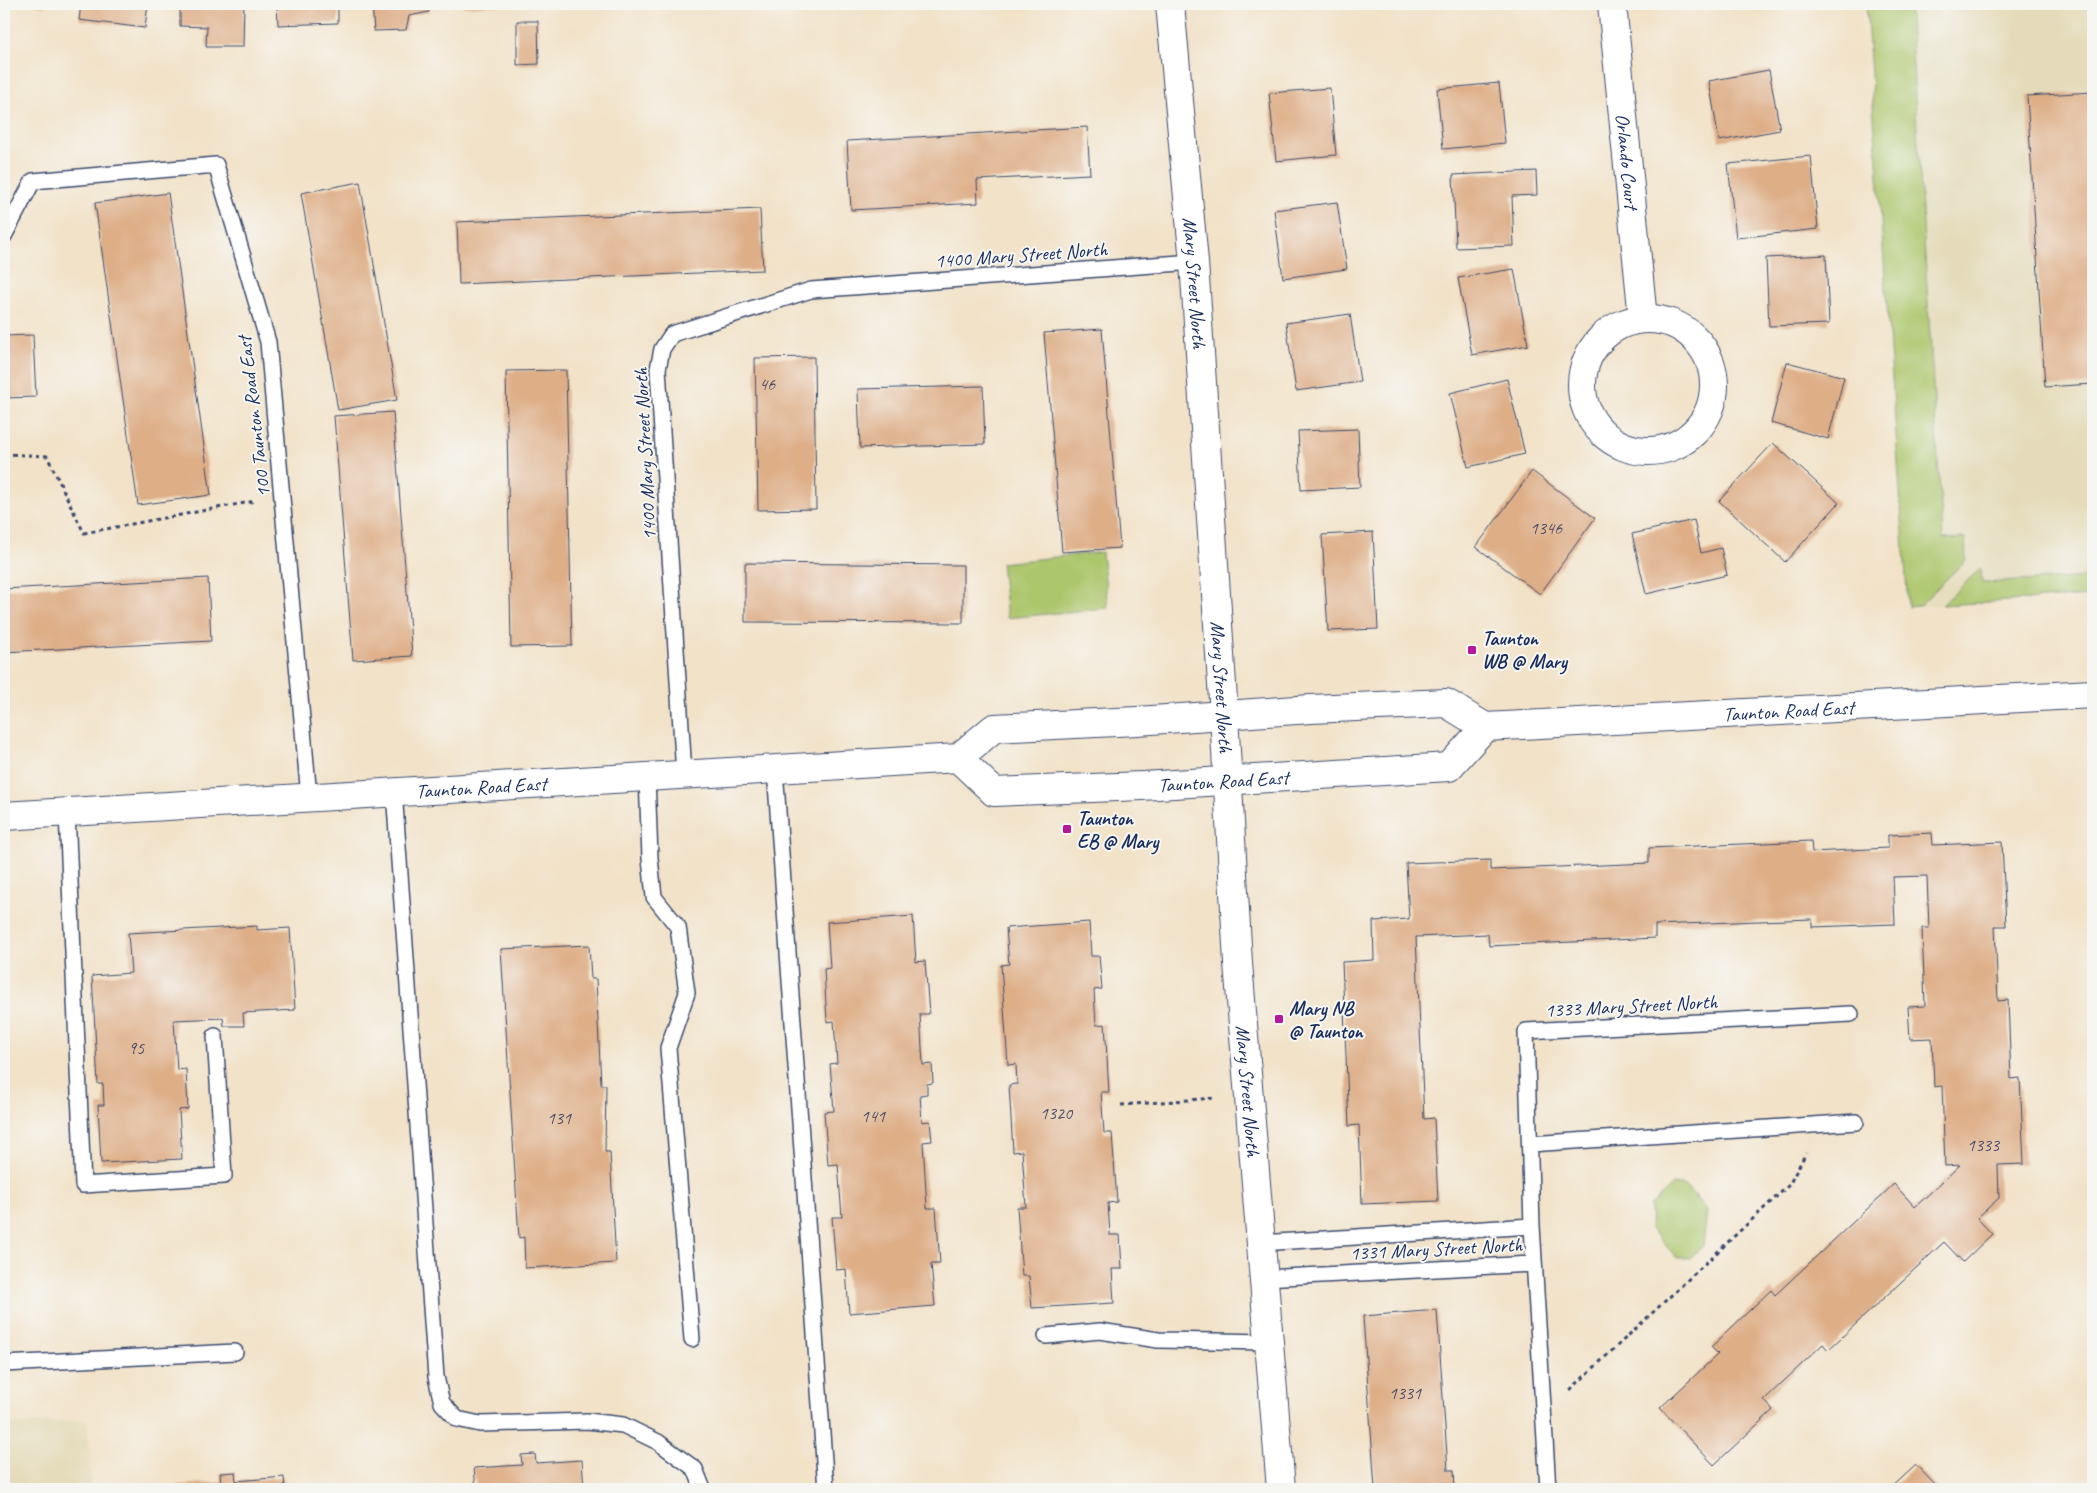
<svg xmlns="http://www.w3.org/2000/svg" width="2097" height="1493" font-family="Caveat,sans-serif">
<rect width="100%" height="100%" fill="#f6f6f2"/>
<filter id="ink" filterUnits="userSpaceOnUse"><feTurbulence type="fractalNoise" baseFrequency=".02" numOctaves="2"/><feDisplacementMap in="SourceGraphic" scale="10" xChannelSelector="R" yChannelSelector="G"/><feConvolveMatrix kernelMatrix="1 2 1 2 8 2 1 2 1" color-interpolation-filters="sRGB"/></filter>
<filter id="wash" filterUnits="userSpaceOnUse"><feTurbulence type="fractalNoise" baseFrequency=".0096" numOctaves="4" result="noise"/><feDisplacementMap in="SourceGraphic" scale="20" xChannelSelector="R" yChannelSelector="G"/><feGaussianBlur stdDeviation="1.12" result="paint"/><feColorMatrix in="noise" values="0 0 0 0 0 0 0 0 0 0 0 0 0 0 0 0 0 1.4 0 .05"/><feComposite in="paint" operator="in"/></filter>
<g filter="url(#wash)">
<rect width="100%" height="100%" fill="#f2e2c8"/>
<path fill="#e5dbba" d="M1866 4H2093V596L1908 607Z
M87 1420 91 1489H4V1425Z"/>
<path fill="#acc66c" stroke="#647a65" d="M1866 4H1909L1943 539 1965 538 1966 560 1919 606 1908 607Z
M1102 552 1108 608 1007 618 1001 563Z
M1981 568 1982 583 2093 577V596L1942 605Z
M1673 1184 1686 1186 1707 1211 1703 1246 1690 1258H1677L1650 1228 1651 1205Z"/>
<g id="blocks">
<path fill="#deae87" d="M32 4H45L44 7Z
M81 4H148L145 28 79 20Z
M180 4H244L243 47H206L207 27 180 26Z
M277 4H338V23L278 25Z
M372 4H429V12L409 16 406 30 374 31Z
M463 4H516V5L463 7Z
M517 21H538L539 64 517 65Z
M1769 70 1780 130 1719 141 1709 81Z
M1499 83 1505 143 1443 149 1437 89Z
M1330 88 1336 155 1276 161 1269 93Z
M2093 92V384L2045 387 2027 96Z
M1087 127 1090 174 977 180 978 203 851 210 847 141Z
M1811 156 1818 229 1736 238 1728 164Z
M1536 171 1537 195 1512 196 1514 246 1456 248 1453 175Z
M360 182 397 400 338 410 301 193Z
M168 193 211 495 138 505 95 203Z
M1337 202 1347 269 1283 278 1274 210Z
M760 209 763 270 459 284 457 222Z
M1826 255 1829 324 1769 326 1766 258Z
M1514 269 1528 345 1472 355 1458 278Z
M1350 314 1360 382 1296 391 1286 323Z
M1102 329 1120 548 1062 552 1044 333Z
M33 335 36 397 4 398V336Z
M814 357 816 509 758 510 755 358Z
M1787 362 1844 377 1828 439 1771 423Z
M566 370 572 646 511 647 506 371Z
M1507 379 1525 454 1468 467 1450 393Z
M983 386 985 444 860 448 858 389Z
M393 412 412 656 353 660 334 416Z
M1358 429 1360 487 1301 490 1298 431Z
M1773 443 1839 503 1785 562 1719 501Z
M1532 471 1595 518 1540 594 1476 547Z
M1694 520 1701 553 1721 548 1727 575 1646 594 1632 534Z
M1373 532 1378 629 1328 631 1322 535Z
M745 563 963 565V623L745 622Z
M208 578 211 641 4 652V589Z
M1932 833 1933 845 2002 842 2006 926H1995L1998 1001 2008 1000 2011 1079 2020 1078 2024 1164 1998 1165 1999 1198 1977 1218 1992 1234 1963 1262 1944 1242 1828 1350 1823 1344 1764 1400 1773 1410 1714 1465 1660 1408 1718 1354 1711 1347 1771 1290 1775 1295 1894 1184 1915 1207 1960 1165 1945 1166 1942 1086 1934 1087 1932 1038 1910 1039 1908 1007 1925 1006 1922 928H1929L1927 876 1893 877 1895 924 1812 927V919L1655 925V938L1489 946 1488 934 1416 937 1424 1119 1434 1118 1438 1201 1362 1204 1359 1125 1349 1126 1342 962 1374 960 1373 921 1409 919 1406 863 1490 860V870L1649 863V848L1811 841 1812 852 1888 848V835Z
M913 916 916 962 925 961 929 1014H920L923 1065 932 1064 933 1083 927 1084V1094L920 1095 922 1122 930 1121 932 1141 923 1142 927 1208H936L940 1264H931L935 1306 849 1313 846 1269 836 1270 832 1217H842L838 1164 828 1165 824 1112 834 1111 830 1064 837 1063 834 1021 827 1022 824 969 830 968 827 922Z
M1089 922 1091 956H1099L1102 989 1094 990 1096 1025 1105 1024 1109 1092H1101L1104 1133H1112L1117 1202 1108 1203 1110 1235H1120L1122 1269H1112L1114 1303 1032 1308 1029 1276H1022L1017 1207H1026L1022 1151 1013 1152 1009 1085 1017 1084 1016 1064 1008 1065 1001 965 1009 964 1006 928Z
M257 926V930L290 928 295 1010 243 1013 244 1026H224L223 1018 174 1020 177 1070 186 1069 188 1109 179 1110 182 1159 101 1163 98 1105H104L103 1084H98L92 976 131 973 128 933Z
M589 945 591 979H596L601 1085H606L605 1152H610L616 1263 525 1268 524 1237 519 1238 501 949Z
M1437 1310 1448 1470H1454L1455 1489H1375L1363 1316Z
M535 1454 536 1463 582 1460 584 1489H476L474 1468 522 1465 521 1455Z
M1916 1465 1939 1489H1890Z
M235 1472 236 1481 284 1477 285 1489H177V1485L221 1482 220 1473Z"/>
</g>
</g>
<g filter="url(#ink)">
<use href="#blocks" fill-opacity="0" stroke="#3b4a6e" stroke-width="1"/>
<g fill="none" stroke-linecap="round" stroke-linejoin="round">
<defs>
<path id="service" d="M4 236 33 181 216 165 268 342 309 797
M775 769 826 1489
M684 774 658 369 662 349 672 334 811 290 1194 262
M647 776 650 858 654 897 678 927 687 993 668 1048 692 1339
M394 791 436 1377 442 1403 457 1419 480 1424 587 1421 623 1425 658 1442 695 1469 703 1489
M67 812 83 1185 224 1176 215 1036
M1530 1144 1856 1122
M1261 1243 1532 1226
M1263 1278 1534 1264
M1046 1336 1100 1331 1158 1340 1270 1342
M4 1364 235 1352
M1548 1489 1532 1226 1526 1031 1851 1014"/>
<g id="minor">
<path id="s1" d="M1170 4 1194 262 1224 715 1238 963 1281 1489"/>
<path id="s2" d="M1612 4 1643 319"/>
<circle cx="1648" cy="385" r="66"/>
</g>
<g id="secondary">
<path id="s3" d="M958 758 994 792 1142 786 1449 767 1485 727"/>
<path id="s4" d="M4 816 958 758 994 728 1137 721 1311 709 1446 703 1485 727 2093 694"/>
</g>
</defs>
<use href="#service" stroke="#3b4a6e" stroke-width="18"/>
<use href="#minor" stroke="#3b4a6e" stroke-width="30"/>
<use href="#secondary" stroke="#3b4a6e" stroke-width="30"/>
<path stroke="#3b4a6e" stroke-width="3" stroke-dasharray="4 4" stroke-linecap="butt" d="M1903 4 1907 10
M4 454 47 456 84 533 255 501
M1121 1105 1215 1098
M1570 1390 1789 1185 1806 1153"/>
<use href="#service" stroke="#fff" stroke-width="15"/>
<use href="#minor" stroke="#fff" stroke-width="28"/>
<use href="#secondary" stroke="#fff" stroke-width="28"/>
</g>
</g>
<g fill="#b5179e" stroke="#f6f6f2" stroke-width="2">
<rect x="1467" y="645" width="10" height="10" rx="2.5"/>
<rect x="1062" y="824" width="10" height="10" rx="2.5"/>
<rect x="1274" y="1014" width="10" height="10" rx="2.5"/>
</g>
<g text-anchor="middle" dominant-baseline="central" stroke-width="4" stroke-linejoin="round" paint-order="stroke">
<g font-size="18" fill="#4c4f68">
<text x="767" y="384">46</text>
<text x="1546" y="528">1346</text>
<text x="136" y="1048">95</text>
<text x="1056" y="1113">1320</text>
<text x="873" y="1116">141</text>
<text x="559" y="1118">131</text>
<text x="1983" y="1145">1333</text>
<text x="1405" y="1393">1331</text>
</g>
<g font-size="20" fill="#1b2f5e" stroke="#f6f6f2">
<text stroke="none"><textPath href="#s2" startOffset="158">Orlando Court</textPath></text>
<text transform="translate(1021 255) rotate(-4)">1400 Mary Street North</text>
<text stroke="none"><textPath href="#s1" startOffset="280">Mary Street North</textPath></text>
<text transform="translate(254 417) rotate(-97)">100 Taunton Road East</text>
<text transform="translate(645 454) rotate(-93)">1400 Mary Street North</text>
<text stroke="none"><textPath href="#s1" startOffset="685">Mary Street North</textPath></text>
<text stroke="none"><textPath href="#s4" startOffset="1805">Taunton Road East</textPath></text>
<text stroke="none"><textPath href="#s3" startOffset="279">Taunton Road East</textPath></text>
<text stroke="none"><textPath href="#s4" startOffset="478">Taunton Road East</textPath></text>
<text transform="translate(1631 1006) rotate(-3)">1333 Mary Street North</text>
<text stroke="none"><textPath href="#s1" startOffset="1090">Mary Street North</textPath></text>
<text transform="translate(1436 1249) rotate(-3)">1331 Mary Street North</text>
</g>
<g font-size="20" font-weight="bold" fill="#1b2f5e" stroke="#f6f6f2" text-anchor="start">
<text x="1482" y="638">Taunton<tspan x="1482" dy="23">WB @ Mary</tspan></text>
<text x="1077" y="818">Taunton<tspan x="1077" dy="23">EB @ Mary</tspan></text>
<text x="1289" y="1008">Mary NB<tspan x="1289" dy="23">@ Taunton</tspan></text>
</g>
</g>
<rect width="2097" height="1493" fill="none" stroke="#f6f6f2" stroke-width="20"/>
</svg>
